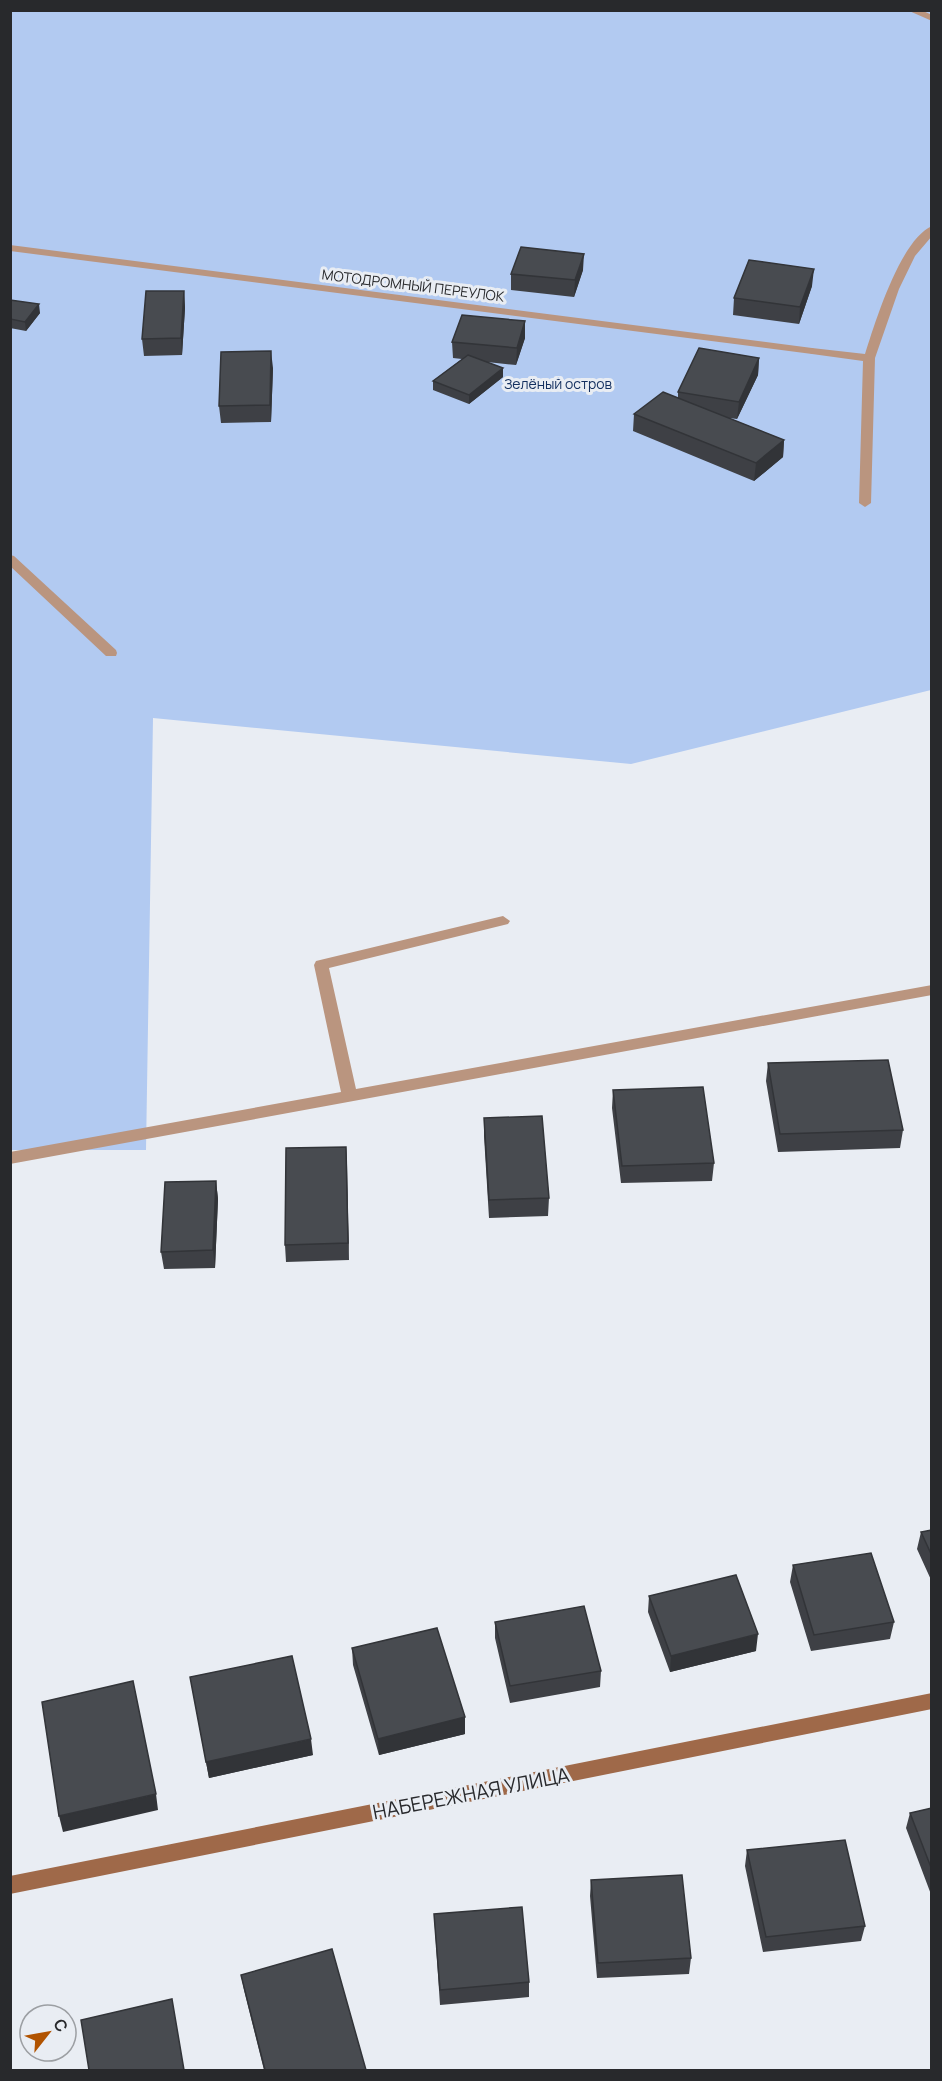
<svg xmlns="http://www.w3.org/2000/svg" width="942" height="2081" font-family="Manrope,sans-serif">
<rect width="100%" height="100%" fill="#e9edf3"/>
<path fill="#b2caf1" d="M11 11H931V690L631 764 153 718 146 1150H11Z"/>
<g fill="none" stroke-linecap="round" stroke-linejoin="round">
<path fill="#ba957f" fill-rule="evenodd" d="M907 10H921L932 15V21Z
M932 226V236L915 256 899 289 875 358 871 503 865 507 859 503 863 361 812 354 806 351 812 348 865 354C875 323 900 240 932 226Z
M10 555 14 556 116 650 117 653 116 656H106L10 566Z
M503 916 510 921 508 924 329 968 356 1089 932 985V995L10 1164V1152L341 1092 314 965 316 961Z"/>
<path fill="#ba957f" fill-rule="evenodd" d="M10 245 812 348 818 351 812 354 10 251Z"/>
<path fill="#9f6949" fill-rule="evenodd" d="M932 1693V1709L10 1894V1876Z"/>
</g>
<path fill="#3e4045" d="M583 270 574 297 511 290V274Z
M812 286 799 324 733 315 734 298Z
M184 291 185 308 182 355 144 356 142 339Z
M10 300 40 313 26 331 10 328Z
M525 321V338L516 365 487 362 503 377 469 404 433 390V381L462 359 453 358 452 342Z
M759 358 758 375 737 419 729 418 784 440 783 457 754 481 633 431 634 414 678 398V392Z
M273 368 271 422 221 423 219 406Z
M768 1063 903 1130 900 1148 778 1152 766 1081Z
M613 1090 714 1163 712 1181 621 1183 612 1108Z
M484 1118 549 1198 548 1216 489 1218 484 1136Z
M346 1147 349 1260 286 1262 285 1245Z
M216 1181 218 1199 215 1268 164 1269 161 1252Z
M932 1530V1582L917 1549 921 1532Z
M793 1565 894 1622 890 1639 811 1651 790 1582Z
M649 1596 756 1651 670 1672 648 1612Z
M495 1622 601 1671 600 1687 510 1703 495 1638Z
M352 1648 465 1717V1734L379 1755 353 1665Z
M190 1677 313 1755 209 1778Z
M932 1808V1897L906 1828 910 1813Z
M747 1850 865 1926 861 1941 763 1952 745 1866Z
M591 1880 691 1958 689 1974 597 1978 590 1896Z
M434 1915 529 1982V1997L440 2005Z
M241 1975 366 2070H264L244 1990Z"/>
<path fill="#323438" d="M584 254 583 270 574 297 575 280Z
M814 269 812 286 799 324 800 307Z
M184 291 185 308 182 355 181 338Z
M39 304 40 313 26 331 25 322Z
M525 321V338L516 365 517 348Z
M271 351 273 368 271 422 270 405Z
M759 358 758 375 737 419 739 402Z
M503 368V377L469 404V395Z
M784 440 783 457 754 481 756 463Z
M346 1147 347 1164 349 1260 348 1243Z
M216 1181 218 1199 215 1268 213 1250Z
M758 1634 756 1651 670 1672 671 1656Z
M465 1717V1734L379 1755 378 1739Z
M311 1739 313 1755 209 1778 206 1762Z
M156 1794 158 1810 63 1832 59 1816Z"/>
<path fill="#484b50" stroke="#323438" stroke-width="1.5" d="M521 247 584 254 575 280 511 274Z
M749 260 814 269 800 307 734 298Z
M146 291H184L181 338 142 339Z
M10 300 39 304 25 322 10 319Z
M462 315 525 321 517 348 452 342Z
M699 348 759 358 739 402 678 392Z
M271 351 270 405 219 406 221 352Z
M468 355 503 368 469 395 433 381Z
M663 392 784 440 756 463 634 414Z
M888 1060 903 1130 780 1134 768 1063Z
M703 1087 714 1163 622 1166 613 1090Z
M542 1116 549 1198 489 1200 484 1118Z
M346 1147 348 1243 285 1245 286 1148Z
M216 1181 213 1250 161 1252 165 1182Z
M932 1530V1556L921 1532Z
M871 1553 894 1622 814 1635 793 1565Z
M736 1575 758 1634 671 1656 649 1596Z
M584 1606 601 1671 510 1686 495 1622Z
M437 1628 465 1717 378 1739 352 1648Z
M292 1656 311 1739 206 1762 190 1677Z
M133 1681 156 1794 59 1816 42 1702Z
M932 1808V1870L910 1813Z
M845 1840 865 1926 766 1937 747 1850Z
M682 1875 691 1958 598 1963 591 1880Z
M522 1907 529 1982 440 1990 434 1914Z
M332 1949 366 2070H265L241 1975Z
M172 1999 184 2070H89L81 2020Z"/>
<g text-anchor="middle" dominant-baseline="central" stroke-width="6" stroke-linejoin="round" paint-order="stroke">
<g font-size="14" fill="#28292c" stroke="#e9edf3">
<text transform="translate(413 285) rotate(7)">МОТОДРОМНЫЙ ПЕРЕУЛОК</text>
</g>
<g font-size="14" fill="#132f5f" stroke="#e9edf3">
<text x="558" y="383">Зелёный остров</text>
</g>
<g font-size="20" fill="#28292c" stroke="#e9edf3">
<text transform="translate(471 1793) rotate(-11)">НАБЕРЕЖНАЯ УЛИЦА</text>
</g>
</g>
<rect width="942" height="2081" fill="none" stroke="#28292c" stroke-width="24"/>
<g transform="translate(48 2033) rotate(59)"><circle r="28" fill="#e9edf3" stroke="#9c9fa3" stroke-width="1.5"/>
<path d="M0-4.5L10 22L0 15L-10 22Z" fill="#b15300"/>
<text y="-9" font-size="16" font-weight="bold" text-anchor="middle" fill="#28292c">С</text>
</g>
</svg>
